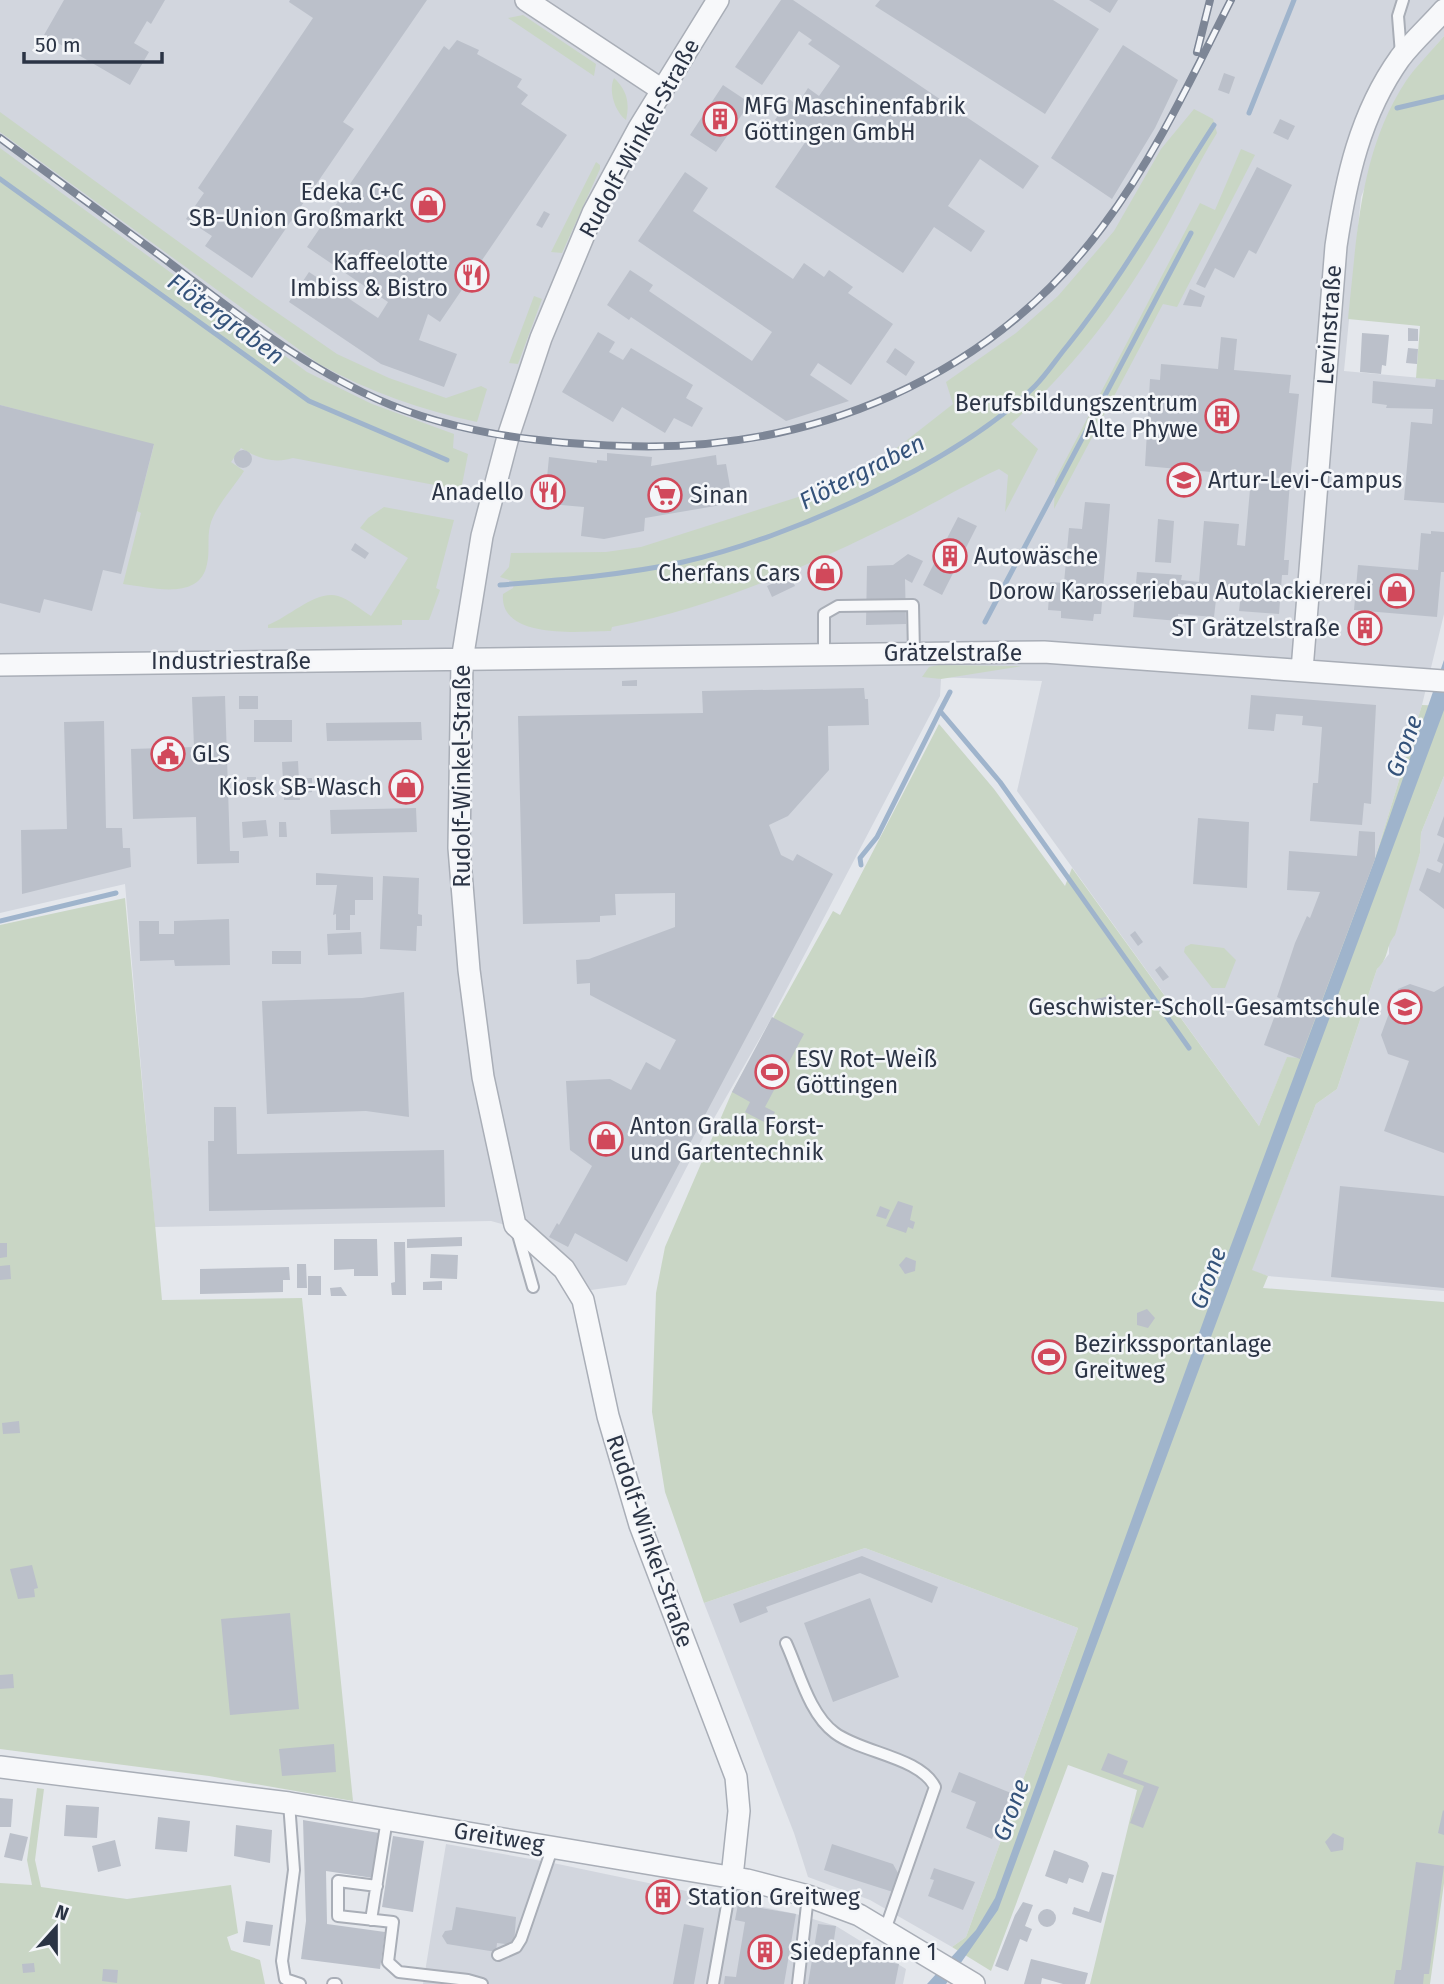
<svg xmlns="http://www.w3.org/2000/svg" width="1444" height="1984" font-family="'Fira Sans',sans-serif">
<rect width="100%" height="100%" fill="#e4e7ec"/>
<path fill="#d2d6de" d="M0 0H1444V36L1407 81 1361 197 1344 371 1444 380V614L1422 705 1375 859 1300 1059 1287 1058 1259 1126 1017 791 1042 681 936 677 941 679 940 696 772 1017 693 1155 626 1285 591 1290 572 1260 542 1235 491 1221 155 1227 125 884 0 913Z
M1444 776V1291L1268 1276 1251 1271 1316 1104 1337 1089 1377 969 1389 954V944L1420 853 1421 833Z
M865 1548 1078 1628 966 1937 952 1947 870 1900 808 1877 794 1833 704 1603Z
M446 1844 553 1863 796 1914 836 1926 906 1969 903 1984H423Z"/>
<path fill="#c9d6c5" d="M523 15 596 64 594 76 508 18Z
M1444 36V380L1416 378 1420 326 1348 319C1357 238 1359 152 1406 81 1417 65 1432 51 1444 36Z
M614 78C627 90 630 103 626 120 615 112 608 91 614 78Z
M1194 109 1213 119 1217 133C1195 168 1179 206 1158 241 1116 313 1073 368 1011 424L1038 449 1005 512 1008 475 999 469C964 485 932 505 899 521 806 567 714 608 612 627L611 631C584 631 499 641 503 594L513 588 515 582 500 577 509 567 511 553 606 552 641 547 817 491 884 458 953 404 946 382 1016 333 1058 296 1114 231 1161 149Z
M0 112 256 298 337 354 389 378 446 398 481 386 487 389 477 422C421 410 370 392 319 364L0 132Z
M0 148 307 372 372 404 454 434 453 448 468 454 461 490 293 458C274 464 257 458 241 448L231 462 244 471C234 487 214 508 210 526 207 538 210 552 207 564 200 602 150 587 123 584L141 513 137 511 154 445 0 405Z
M1241 149 1255 155 1177 307 1163 304 1054 509 1055 480 1200 203 1215 210Z
M596 162 600 165V169L562 253 551 252Z
M534 296 542 299 518 364 509 363Z
M384 507 454 520 436 588 440 590 429 620H402V625L268 628V625C291 616 316 590 338 596 349 599 361 610 371 616L408 558 360 528 368 518Z
M938 665 1022 666 941 679 922 677 929 667Z
M1422 705 1444 706V776L1421 833 1420 853 1395 935C1385 947 1390 957 1377 969L1337 1089 1316 1104 1252 1270 1268 1276 1263 1288 1444 1302V1883L1430 1984H1090L1137 1790 1068 1765 991 1971 952 1947 966 1937 1078 1628 865 1548 704 1603 665 1492 652 1412 656 1293 665 1247 732 1092 833 911 840 915 939 724 994 789 1065 886 1072 868 1259 1126 1287 1057 1300 1058 1375 859Z
M125 898 162 1300 302 1298 353 1801 209 1776 0 1749V925Z
M1191 944 1224 948 1236 960 1225 988H1212L1184 952 1185 947Z
M37 1788 44 1789 35 1860 41 1887 127 1899 231 1885 238 1933 227 1937 231 1950 260 1960 265 1984H0V1883L32 1885 27 1860Z"/>
<path fill="#9fb4cc" d="M1444 660V710L998 1910 946 1984H927L976 1930 995 1898 1224 1264 1375 859Z"/>
<g fill="none" stroke-linecap="round" stroke-linejoin="round">
<path stroke="#9fb4cc" stroke-width="5" d="M1397 108 1444 97
M1249 113 1294 0
M0 179 309 401 447 460
M500 585C562 580 623 575 683 562 788 539 959 462 1035 386 1047 374 1057 358 1068 345 1123 276 1166 199 1214 125
M985 622 1191 233
M950 692 940 711 1000 782 1189 1048
M861 865 860 858 877 837 940 711
M0 921 116 893"/>
</g>
<path fill="#bbc0ca" d="M64 0H165L151 24 147 21 134 43 149 52 130 85 44 35Z
M290 0H427L343 122 354 129 252 278 205 246 212 236 186 219 204 193 198 188 313 18 289 2Z
M781 0H793L1039 166 1023 189 980 159 948 206 985 231 971 252 934 227 903 273 775 187 806 141 775 120 789 99 797 105 808 88 819 96 840 66 808 44 812 40 799 31 762 85 735 67Z
M880 0H1053L1099 29 1045 114 875 6Z
M1089 0H1118L1110 13Z
M457 40 479 50 477 54 522 79 517 87 528 95 521 104 567 135 440 322 428 314 419 340 457 354 444 387 381 364 289 302 309 272 378 318 388 302 307 247 444 46 449 50Z
M1123 45 1178 80 1155 128 1112 199 1051 158Z
M1224 73 1235 77 1229 94 1218 90Z
M723 85 750 103 716 152 690 135Z
M1280 119 1295 126 1288 140 1273 133Z
M1257 167 1292 185 1256 254 1249 250 1234 278 1215 268 1205 288 1196 284Z
M685 172 708 188 693 211 793 279 804 263 824 277 829 270 853 287 848 293 893 324 851 385 818 363 810 375 849 401 786 421 631 317 629 320 607 305 630 270 653 285 649 291 752 361 772 332 638 241Z
M544 211 550 214 542 228 536 225Z
M1190 289 1205 296 1201 307 1183 305Z
M1408 328 1418 329V341H1408Z
M598 332 615 342 609 352 623 360 631 348 693 385 686 398 703 408 692 427 674 418 665 433 622 407 613 422 562 392Z
M1362 333 1389 335 1386 366 1382 365 1381 374 1360 372Z
M1221 337 1237 339 1234 370 1291 375 1289 393 1299 394 1290 479 1145 466 1150 379 1160 380 1161 364 1218 369Z
M895 348 915 362 906 376 886 362Z
M1408 348 1418 349 1417 364 1406 363Z
M1436 379 1444 380V503L1404 500 1411 422 1432 424 1433 409 1386 408 1387 405 1372 403 1373 381 1435 387Z
M0 405 154 444 121 574 103 570 92 611 44 599 40 613 0 603Z
M234 459a9 9 0 1 1 18 0a9 9 0 1 1-18 0Z
M607 453 652 457 651 466 716 455 717 465 726 464 733 503 645 518 644 531 604 539 581 536 584 507 538 503 540 487 546 488 549 457 597 463V460L607 461Z
M1251 478 1290 482 1284 560H1289L1288 575H1282L1279 614 1239 611 1241 593 1217 591 1214 617 1178 614V621L1133 617 1137 572 1182 575 1181 580 1199 582 1204 521 1239 524 1237 545 1245 546Z
M1085 502 1110 504 1101 614H1094L1093 621 1061 618V611L1048 610 1050 582 1064 583 1069 528 1082 529Z
M958 517 977 526 942 595 923 585Z
M1158 519 1174 521 1171 563 1155 562Z
M1431 531 1444 532V572H1441L1437 617 1354 610 1358 565 1418 570 1421 533 1431 534Z
M355 543 369 553 365 559 351 550Z
M908 554 923 561 912 583 905 579 906 624 866 625 867 566 893 565Z
M790 575 795 586 772 597 767 586Z
M1360 624H1371V633L1359 632Z
M637 680V686H622V681Z
M864 688 865 699H868L869 725 828 726 829 770 788 816 769 825 781 855 793 861 797 854 833 874 627 1262 575 1233 568 1247 549 1237 557 1223 559 1225 592 1166 570 1150 566 1081 610 1079 631 1090 646 1062 660 1070 676 1040 590 995V983L577 984 576 960 589 959 675 927V893L615 894 616 915 600 916V922L523 924 518 716 703 713 702 691Z
M1251 695 1376 705 1371 804 1364 803 1362 825 1310 821 1313 783H1318L1322 727 1302 725 1303 716 1276 714 1274 731 1248 729Z
M225 696 230 851H239V863L197 864 196 817 133 819 131 749 194 747 192 697Z
M239 696H258V709H239Z
M254 720H292V742H254Z
M104 721 106 828H122L123 848H130L131 867 22 894 21 830 67 829 64 722Z
M421 722 422 740 327 741 326 723Z
M298 761 300 800H284L282 762Z
M247 777H256V792H247Z
M418 777V796H395L394 778Z
M305 778H312V792L305 793Z
M416 808 417 832 331 834 330 810Z
M1444 816V838L1437 835Z
M1198 818 1249 822 1247 888 1193 884Z
M266 820 268 836 243 838 242 822Z
M279 822H286L287 837H279Z
M1359 831 1375 832V859L1300 1059 1264 1045 1281 999 1277 997 1295 943 1307 916 1310 918 1320 892 1287 890 1289 851 1357 856Z
M1444 842V909L1419 890 1427 868 1440 873 1443 864 1437 861Z
M316 873 373 877V900H355V915H350V930H336V914L333 915 337 885H316Z
M383 876 419 878 418 914 422 915V926H417L416 951 380 949Z
M229 919 230 965 175 966 174 960 140 961 139 921H159V934H174V921Z
M1135 931 1143 942 1138 946 1130 935Z
M361 932 362 954 328 955 327 934Z
M272 951H301V964H272Z
M1160 966 1169 977 1163 981 1155 970Z
M1410 984 1434 992 1444 986V1153L1384 1131 1409 1061 1388 1054 1381 1035 1398 989Z
M404 992 409 1117 366 1111 267 1114 262 1001 362 998Z
M1115 995 1118 1008 1099 1012 1096 999Z
M772 1017 804 1034 765 1107 775 1112 768 1124 745 1112 750 1102 732 1092Z
M214 1107H236L237 1154 444 1150 445 1207 209 1211 208 1141H214Z
M737 1116 754 1124 748 1135 732 1126Z
M1340 1186 1444 1196V1288L1331 1277Z
M898 1201 913 1206 910 1220 915 1222 913 1229 908 1227 906 1233 886 1226Z
M880 1206 890 1210 886 1219 876 1216Z
M462 1237V1246L407 1248V1239Z
M334 1239H377L378 1276H354V1269L334 1270Z
M394 1242H405L406 1295H392L391 1283 395 1282Z
M0 1243H7V1257L0 1258Z
M431 1254 458 1255 457 1279 430 1278Z
M906 1257 916 1261 915 1271 905 1274 899 1265Z
M297 1264H306L307 1288H297Z
M10 1265 11 1279 0 1280V1266Z
M289 1267 290 1280H283V1292L200 1294V1269Z
M308 1276H321V1295H308Z
M442 1281V1290H423V1282Z
M341 1287 347 1296H331L330 1288Z
M1147 1309 1155 1318 1148 1328 1137 1325V1313Z
M19 1421 20 1433 3 1434 2 1423Z
M862 1556 938 1587 932 1603 860 1573 766 1607 768 1612 740 1623 733 1604Z
M32 1565 38 1588 34 1589 35 1597 18 1599 10 1569Z
M870 1598 899 1677 833 1702 804 1623Z
M290 1613 299 1709 230 1715 221 1619Z
M13 1674 14 1688 0 1689V1675Z
M334 1744 336 1772 282 1776 279 1749Z
M1108 1753 1128 1761 1123 1774 1159 1787 1143 1828 1130 1823 1144 1786 1101 1770Z
M959 1772 1011 1793 992 1839 966 1828 976 1802 951 1792Z
M0 1798 13 1799 11 1827H0Z
M66 1805 99 1807 97 1838 64 1836Z
M1443 1810 1444 1811V1835L1438 1833Z
M158 1817 190 1821 187 1852 155 1849Z
M303 1820 379 1833 373 1878 326 1871 327 1924 385 1932 380 1969 301 1959 306 1921Z
M236 1825 272 1830 270 1863 234 1856Z
M10 1833 28 1837 22 1861 4 1857Z
M1333 1833 1344 1838 1343 1850 1331 1852 1325 1842Z
M393 1836 424 1841 413 1912 382 1907Z
M115 1840 121 1866 98 1872 92 1846Z
M832 1844 893 1864 898 1873 893 1892 824 1870Z
M1054 1850 1087 1862 1089 1866 1083 1883 1069 1878 1067 1884 1045 1876Z
M1416 1862 1444 1866 1429 1974H1424L1423 1984H1394L1396 1970H1401Z
M934 1868 975 1882 963 1910 928 1896 934 1880 930 1879Z
M1102 1872 1114 1875 1101 1923 1072 1914 1074 1907 1089 1912Z
M661 1889 668 1891 665 1905 658 1904Z
M1023 1902 1033 1905 1025 1926 1032 1929 1027 1942 1020 1939 1008 1971 995 1966 1015 1915Z
M738 1904 796 1914 784 1984H724L725 1976 736 1977 745 1922 735 1920Z
M456 1907 516 1917 514 1945 497 1943 496 1952 447 1944 442 1936 445 1931 452 1930Z
M1038 1918a9 9 0 1 1 18 0a9 9 0 1 1-18 0Z
M246 1921 273 1925 270 1946 243 1942Z
M684 1924 704 1928 694 1984H673Z
M818 1924 836 1926 832 1953 899 1964 895 1984H808Z
M1031 1959 1088 1973 1085 1984H1063L1042 1978 1041 1984H1024Z
M34 1963 35 1972 23 1973 22 1964Z
M103 1969 118 1970 117 1983 102 1981Z"/>
<g fill="none" stroke-linecap="round" stroke-linejoin="round">
<defs>
<path id="service" d="M1401 54 1398 16 1403 0
M824 654V614L838 606 913 605 914 653
M517 1231 533 1287
M786 1643C799 1671 809 1714 835 1733 862 1753 920 1757 935 1787L885 1930
M289 1803 294 1870 282 1961 285 1979 300 1984
M377 1886 338 1881V1916L393 1922 388 1962 399 1972 468 1980 467 1984
M371 1920 387 1819
M498 1955 516 1947 521 1939 553 1846
M468 1980 482 1984
M333 1984H336
M713 1984 732 1877
M798 1984 808 1896"/>
<path id="minor" d="M526 0 662 90
M718 0 639 128 593 213 541 338 508 437 482 536 462 660 459 848 469 970 483 1077 515 1225 564 1269 583 1300 608 1416 640 1525 736 1777 739 1811 732 1877
M0 665 1044 652 1444 681
M1302 670 1336 246C1346 179 1360 114 1400 58 1413 41 1430 26 1444 10
M0 1767 289 1803 747 1880 808 1896 859 1915 974 1984"/>
</defs>
<use href="#service" stroke="#a9aeb7" stroke-width="14"/>
<use href="#minor" stroke="#a9aeb7" stroke-width="24"/>
<use href="#service" stroke="#f7f8fa" stroke-width="10"/>
<use href="#minor" stroke="#f7f8fa" stroke-width="21"/>
<defs>
<path id="rail" d="M1197 52 1210 0
M0 138C55 179 111 219 166 260 229 308 292 358 362 392 442 432 535 443 623 446 810 453 990 379 1103 226 1155 157 1192 77 1231 0"/>
</defs>
<use href="#rail" stroke="#7d8696" stroke-width="8"/>
<use href="#rail" stroke="#f4f6f9" stroke-width="5" stroke-dasharray="16" stroke-linecap="butt"/>
</g>
<defs>
<symbol id="building-ring" viewBox="-11 -11 22 22"><circle r="9.5" fill="#f4f6f9" stroke="#d1495b" stroke-width="1.5"/><path d="M-4-6H4V6H1V3H-1V6H-4ZM-2.5-4.3h1.7v1.8h-1.7ZM.8-4.3h1.7v1.8H.8ZM-2.5-1h1.7V.8h-1.7ZM.8-1h1.7V.8H.8Z" fill="#d1495b"/></symbol>
<symbol id="shop-ring" viewBox="-11 -11 22 22"><circle r="9.5" fill="#f4f6f9" stroke="#d1495b" stroke-width="1.5"/><path d="M-5-2.5h2.3a2.7 3.5 0 0 1 5.4 0H5L5.5 6h-11ZM-1.5-2.5h3a1.5 2.3 0 0 0-3 0Z" fill="#d1495b"/></symbol>
<symbol id="restaurant-ring" viewBox="-11 -11 22 22"><circle r="9.5" fill="#f4f6f9" stroke="#d1495b" stroke-width="1.5"/><path d="M-5-6h1v4h1v-4h1v4h1v-4h1v5L-1.5 .5V6h-2V.5L-5-1ZM5-6V6H3V1.5H1.5Q1.5-4 5-6Z" fill="#d1495b"/></symbol>
<symbol id="school-ring" viewBox="-11 -11 22 22"><circle r="9.5" fill="#f4f6f9" stroke="#d1495b" stroke-width="1.5"/><path d="M0-5L7-2L0 1L-7-2ZM-4 1L0 2.5L4 1V4Q0 6-4 4Z" fill="#d1495b"/></symbol>
<symbol id="supermarket-ring" viewBox="-11 -11 22 22"><circle r="9.5" fill="#f4f6f9" stroke="#d1495b" stroke-width="1.5"/><path d="M-6-5.5h2.5l.6 2H6L4.5 2H-2.5L-4.4-4H-6ZM-1.5 3.2a1.3 1.3 0 1 0 .1 0ZM3 3.2a1.3 1.3 0 1 0 .1 0Z" fill="#d1495b"/></symbol>
<symbol id="civic-ring" viewBox="-11 -11 22 22"><circle r="9.5" fill="#f4f6f9" stroke="#d1495b" stroke-width="1.5"/><path d="M-.6-6.5H3V-4.5H.6V-3L4-1V1h2V6H-6V1h2V-1L-.6-3ZM-1.2 2.5V6h2.4V2.5Z" fill="#d1495b"/></symbol>
<symbol id="stadium-ring" viewBox="-11 -11 22 22"><circle r="9.5" fill="#f4f6f9" stroke="#d1495b" stroke-width="1.5"/><path d="M0-5a6.5 5 0 1 0 0 10a6.5 5 0 1 0 0-10ZM-3.5-1.8h7v3.6h-7Z" fill="#d1495b"/></symbol>
</defs>
<g fill-rule="evenodd">
<use href="#building-ring" x="701" y="100" width="38" height="38"/>
<use href="#shop-ring" x="409" y="186" width="38" height="38"/>
<use href="#restaurant-ring" x="453" y="256" width="38" height="38"/>
<use href="#building-ring" x="1203" y="397" width="38" height="38"/>
<use href="#school-ring" x="1165" y="461" width="38" height="38"/>
<use href="#restaurant-ring" x="529" y="473" width="38" height="38"/>
<use href="#supermarket-ring" x="646" y="476" width="38" height="38"/>
<use href="#building-ring" x="931" y="537" width="38" height="38"/>
<use href="#shop-ring" x="806" y="554" width="38" height="38"/>
<use href="#shop-ring" x="1378" y="572" width="38" height="38"/>
<use href="#building-ring" x="1346" y="609" width="38" height="38"/>
<use href="#civic-ring" x="149" y="735" width="38" height="38"/>
<use href="#shop-ring" x="387" y="768" width="38" height="38"/>
<use href="#school-ring" x="1386" y="988" width="38" height="38"/>
<use href="#stadium-ring" x="753" y="1053" width="38" height="38"/>
<use href="#shop-ring" x="587" y="1120" width="38" height="38"/>
<use href="#stadium-ring" x="1030" y="1338" width="38" height="38"/>
<use href="#building-ring" x="644" y="1878" width="38" height="38"/>
<use href="#building-ring" x="746" y="1933" width="38" height="38"/>
</g>
<g text-anchor="middle" dominant-baseline="central" stroke-width="5" stroke-linejoin="round" paint-order="stroke">
<g font-size="23" fill="#2b3445" stroke="#f4f6f9" text-anchor="start">
<text x="744" y="106">MFG Maschinenfabrik<tspan x="744" dy="26">Göttingen GmbH</tspan></text>
<text x="404" y="192" text-anchor="end">Edeka C+C<tspan x="404" dy="26">SB-Union Großmarkt</tspan></text>
<text x="448" y="262" text-anchor="end">Kaffeelotte<tspan x="448" dy="26">Imbiss &amp; Bistro</tspan></text>
<text x="1198" y="403" text-anchor="end">Berufsbildungszentrum<tspan x="1198" dy="26">Alte Phywe</tspan></text>
<text x="1208" y="480">Artur-Levi-Campus</text>
<text x="524" y="492" text-anchor="end">Anadello</text>
<text x="690" y="495">Sinan</text>
<text x="974" y="556">Autowäsche</text>
<text x="800" y="573" text-anchor="end">Cherfans Cars</text>
<text x="1372" y="591" text-anchor="end">Dorow Karosseriebau Autolackiererei</text>
<text x="1340" y="628" text-anchor="end">ST Grätzelstraße</text>
<text x="192" y="754">GLS</text>
<text x="382" y="787" text-anchor="end">Kiosk SB-Wasch</text>
<text x="1380" y="1007" text-anchor="end">Geschwister-Scholl-Gesamtschule</text>
<text x="796" y="1059">ESV Rot–Weìß<tspan x="796" dy="26">Göttingen</tspan></text>
<text x="630" y="1126">Anton Gralla Forst-<tspan x="630" dy="26">und Gartentechnik</tspan></text>
<text x="1074" y="1344">Bezirkssportanlage<tspan x="1074" dy="26">Greitweg</tspan></text>
<text x="688" y="1897">Station Greitweg</text>
<text x="790" y="1952">Siedepfanne 1</text>
</g>
<g font-size="23" fill="#2b3445" stroke="#f4f6f9">
<text transform="translate(639 138) rotate(-61)">Rudolf-Winkel-Straße</text>
<text transform="translate(1329 325) rotate(-86)">Levinstraße</text>
<text x="953" y="653">Grätzelstraße</text>
<text x="231" y="661">Industriestraße</text>
<text transform="translate(462 776) rotate(-90)">Rudolf-Winkel-Straße</text>
<text transform="translate(650 1541) rotate(71)">Rudolf-Winkel-Straße</text>
<text transform="translate(499 1837) rotate(9)">Greitweg</text>
</g>
<g font-size="24" font-style="italic" fill="#34527a" stroke="#f4f6f9">
<text transform="translate(226 319) rotate(36)">Flötergraben</text>
<text transform="translate(862 472) rotate(-27)">Flötergraben</text>
<text transform="translate(1404 746) rotate(-70)">Grone</text>
<text transform="translate(1208 1278) rotate(-70)">Grone</text>
<text transform="translate(1011 1810) rotate(-70)">Grone</text>
</g>
</g>
<g transform="translate(56 1928) rotate(21)" stroke="#f4f6f9" stroke-width="5" paint-order="stroke">
<path d="M0-5L12 26L0 18L-12 26Z" fill="#2b3445"/>
<text y="-10" font-size="19" font-weight="bold" text-anchor="middle" fill="#2b3445">N</text>
</g>
<path d="M24 52v10h138v-10" fill="none" stroke="#2b3445" stroke-width="3.5"/>
<text x="35" y="52" font-size="21" fill="#2b3445" stroke="#f4f6f9" stroke-width="5" paint-order="stroke">50 m</text>
</svg>
